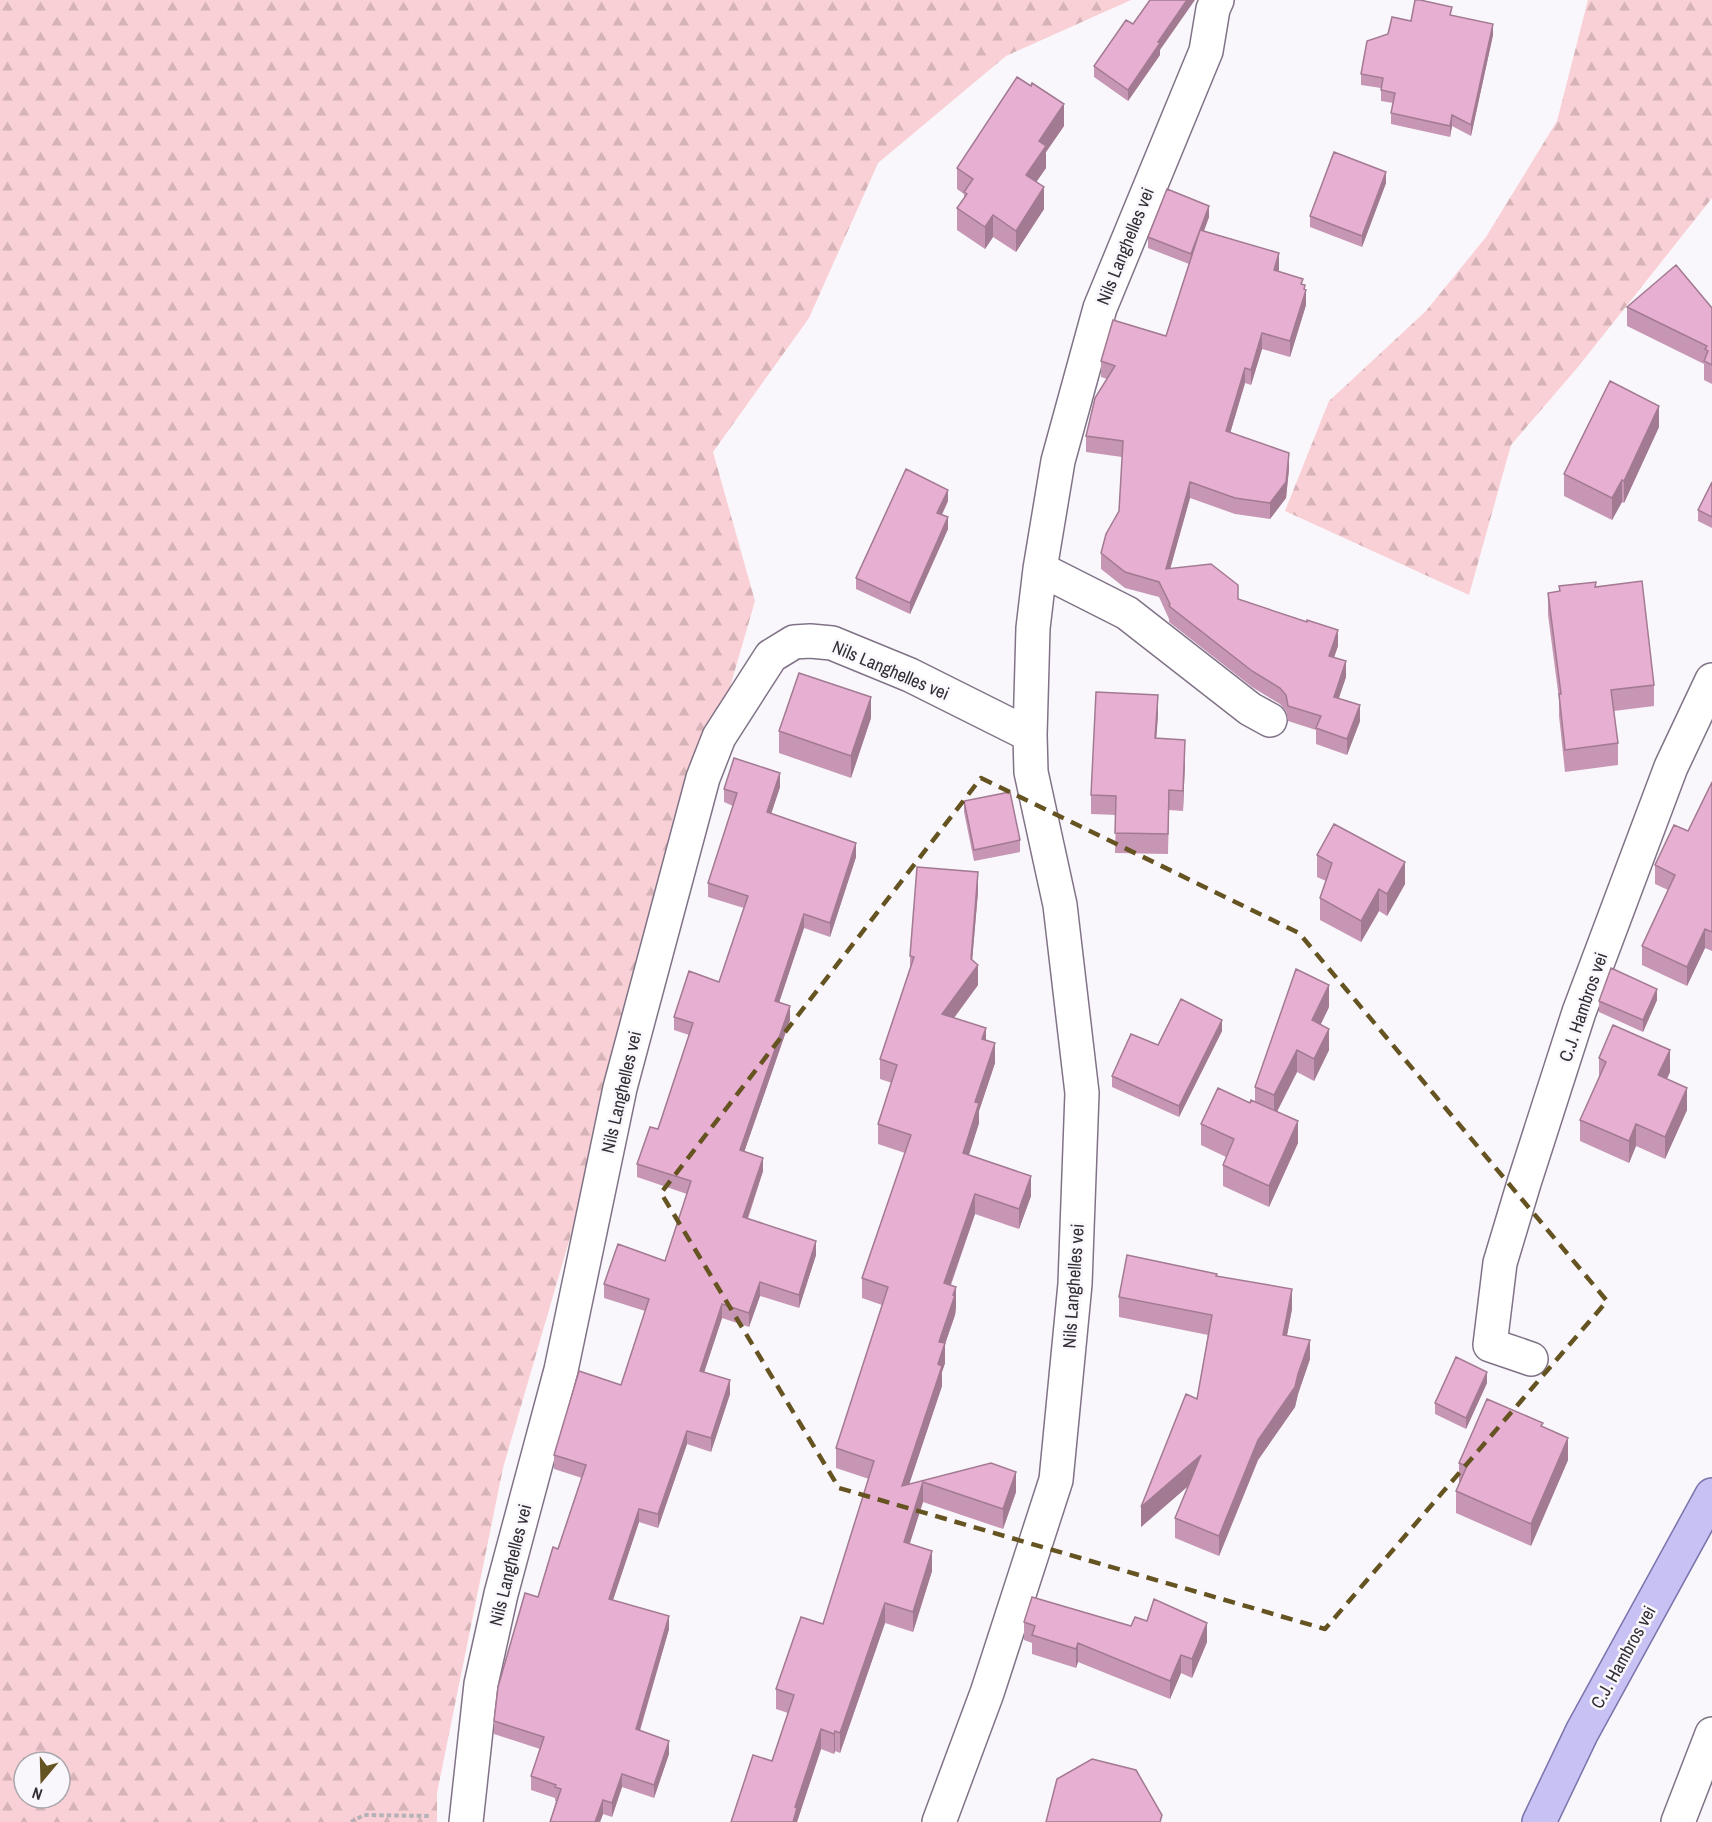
<svg xmlns="http://www.w3.org/2000/svg" width="1712" height="1822" font-family="'Archivo Narrow',sans-serif">
<defs>
<pattern id="forest-firs" width="22" height="20" patternUnits="userSpaceOnUse" patternTransform="scale(1.5)"><rect width="22" height="20" fill="#f8d0d5"/><path d="M5 1l3.5 6h-7zM16 11l3.5 6h-7z" fill="#d5b3b7"/></pattern>
</defs>
<rect width="100%" height="100%" fill="#faf7fc"/>
<path fill="url(#forest-firs)" fill-rule="evenodd" d="M0 0H1131L1006 56 878 163 809 318 713 452 755 601 503 1468 437 1793V1822H0ZM24 1762H60V1798H24Z
M1588 0H1712V198L1578 367 1511 445 1469 595 1285 511 1329 401 1426 311 1486 237 1557 121Z"/>
<g fill="none" stroke-linecap="round" stroke-linejoin="round">
<defs>
<path id="minor" d="M1040 569 1127 613 1250 709 1270 720
M1531 1359 1490 1345 1500 1263 1524 1183 1579 1012 1671 767 1712 680
M466 1822 481 1684 501 1594 561 1370 620 1088 703 778 719 737 771 656 794 642 810 641 832 643 910 675 1030 735
M939 1822 987 1693 1056 1480 1075 1284 1082 1093 1060 905 1031 772 1030 735 1033 628 1040 569 1058 461 1100 308 1206 51 1213 9 1217 0
M1678 1822 1712 1734"/>
<path id="major" d="M1539 1822 1582 1732 1712 1495"/>
</defs>
<use href="#minor" stroke="#817387" stroke-width="36"/>
<use href="#major" stroke="#7b74ac" stroke-width="36"/>
<path stroke="#b6b2b9" stroke-width="4" stroke-dasharray="4.5 3" stroke-linecap="butt" d="M351 1822 364 1815 430 1816"/>
<use href="#minor" stroke="#fff" stroke-width="33"/>
<use href="#major" stroke="#c7c2f3" stroke-width="33"/>
</g>
<path fill="#c796b4" d="M1452 16 1493 35 1471 136 1452 126 1450 137 1391 124V113L1393 103 1381 101V88L1361 85V74L1388 34 1411 21Z
M1160 50V55L1128 101 1094 77V66Z
M1064 126 1046 152V168L1036 182 1044 209 1016 252 993 237 985 249 957 230V208L964 198V194L957 189V168Z
M1386 183 1362 247 1310 227V216Z
M1209 217 1204 231 1279 269 1278 272 1303 285 1305 289 1306 305 1290 357 1262 349 1251 385 1245 383 1230 433 1289 469 1286 498 1270 519 1235 514 1190 498 1170 568 1238 599 1338 646 1334 657 1346 677 1338 699 1360 721 1347 755 1316 744V730L1288 721 1286 711 1280 704 1252 687 1169 622V619L1159 597 1125 588 1101 569V553L1119 511 1122 457 1086 452V436L1107 379 1101 377V361L1166 336 1189 264 1148 248V237Z
M1627 307 1712 308V384L1704 380V364L1627 326Z
M1659 427 1624 503 1622 502 1612 520 1564 496V474Z
M1712 482V528L1698 521V510Z
M948 501 942 515 948 529 910 614 856 589V578Z
M1559 586 1596 587 1654 685V706L1614 711 1618 743V765L1565 772 1559 716V699L1548 615V593L1559 591Z
M1158 715 1156 738 1185 759 1183 811 1169 810 1168 854 1115 853 1116 815 1091 814V795Z
M871 718 851 778 779 753V731Z
M1712 782V951L1705 948 1687 986 1642 965V946L1668 890 1655 884V865L1688 831Z
M780 787 771 814 856 857 830 937 804 928 779 1002 790 1020 744 1152 763 1171 748 1219 816 1255 799 1308 760 1296 749 1327 722 1318 704 1372 730 1394 711 1452 687 1444 658 1528 639 1522 613 1600 669 1629 640 1731 669 1754 654 1798 622 1787 612 1817 603 1814 600 1822H550L556 1801H555V1798L531 1790V1776L540 1749 494 1734V1721L538 1597 558 1549 582 1478 554 1469V1455L621 1385 645 1311 604 1298V1284L665 1261 687 1194 637 1177V1164L658 1129 689 1035 674 1030V1017L719 982 744 908 708 897V883L733 806 724 802V789Z
M964 801 1020 840V852L974 861 964 812Z
M1317 855 1405 884 1387 916 1379 911 1361 942 1320 920V898L1326 881 1317 877Z
M978 892 972 960 978 985 954 1018 986 1040 995 1063 979 1111V1123L969 1155 1031 1196 1019 1229 975 1214 951 1285 956 1307 955 1315 945 1344V1363L942 1372V1386L909 1484 991 1463 1016 1492 1003 1529 923 1502 909 1544 932 1571 913 1632 885 1623 840 1753 835 1751 834 1754 821 1749 797 1822 772 1761 788 1713 776 1709V1689L823 1624 869 1479 836 1468V1448L882 1305 862 1298V1278L905 1153 878 1144V1124L892 1083 880 1079V1059L910 968V956Z
M1657 1000 1643 1032 1599 1012V1001Z
M1329 1007 1321 1024 1329 1050 1314 1081 1297 1072 1277 1112 1298 1143 1269 1207 1223 1186V1165L1226 1157 1201 1145V1124L1250 1103 1255 1102V1087Z
M1222 1031 1179 1117 1112 1087V1076L1158 1045Z
M1599 1058 1670 1072 1667 1079 1687 1110 1665 1159 1636 1146 1629 1163 1580 1141V1120L1599 1078Z
M1217 1276 1292 1309 1287 1336 1310 1359 1298 1394 1295 1407 1258 1460 1219 1556 1175 1538V1518L1188 1486 1141 1527 1197 1399 1208 1335 1119 1317V1297Z
M1487 1383 1466 1429 1435 1414V1403Z
M1543 1427 1568 1460 1531 1546 1456 1513V1491L1459 1484V1463Z
M1024 1622 1131 1626 1207 1642 1192 1678 1181 1673 1170 1699 1078 1662 1076 1668 1032 1654V1643L1024 1640Z"/>
<path fill="#a27a92" d="M1187 0H1195L1160 50V55L1128 101V90L1158 42Z
M1493 24V35L1471 136V125Z
M1064 104V126L1046 152V168L1026 197V175L1039 141Z
M1452 115V126L1450 137V126Z
M1386 172V183L1362 247V236Z
M1044 187V209L1016 252V231Z
M1209 206V217L1191 265V254Z
M993 215V237L985 249V227Z
M1279 253V269L1274 286V270Z
M1305 285V294L1306 290V305L1290 357V341Z
M1262 333V349L1251 385V370Z
M1245 368V383L1226 447V431Z
M1659 406V427L1624 503V481Z
M1289 453V469L1286 498 1270 519V503Z
M1622 480V502L1612 520V498Z
M1190 482V498L1166 584V569Z
M948 490V501L937 524V513Z
M948 517V529L910 614V603Z
M1338 630V646L1329 672V656Z
M1346 661V677L1334 713V697Z
M1158 695V715L1155 758V738Z
M871 697V718L851 778V756Z
M1360 705V721L1347 755V739Z
M1185 740V759L1183 811V791Z
M780 773V787L767 826V812Z
M856 843V857L830 937V923Z
M1405 862V884L1387 916V894Z
M978 872V892L971 974 978 965V985L942 1034V1014L971 959Z
M1379 889V911L1361 942V921Z
M804 914V928L775 1015V1001Z
M1705 929V948L1687 986V967Z
M1329 985V1007L1312 1042V1020Z
M1657 989V1000L1643 1032V1020Z
M790 1006V1020L740 1164V1150Z
M1222 1020V1031L1179 1117V1106Z
M986 1028V1048L982 1039Z
M1329 1029V1050L1314 1081V1059Z
M995 1043V1063L979 1111V1123L963 1173V1153L975 1102Z
M1297 1050V1072L1274 1117V1095Z
M1670 1050V1072L1658 1097V1075Z
M1687 1088V1110L1665 1159V1137Z
M1298 1121V1143L1269 1207V1186Z
M1636 1124V1146L1629 1163V1141Z
M763 1158V1171L743 1231V1217Z
M1031 1176V1196L1019 1229V1209Z
M975 1194V1214L944 1303V1283Z
M816 1241V1255L799 1308V1295Z
M760 1282V1296L749 1327V1313Z
M956 1287V1307L955 1315 945 1344V1363L942 1372V1386L902 1506V1486L939 1342Z
M1292 1289V1309L1283 1355V1335Z
M722 1304V1318L700 1385V1371Z
M1310 1340V1359L1298 1394 1295 1407 1258 1460 1219 1556V1536L1258 1440 1298 1374Z
M1487 1372V1383L1466 1429V1418Z
M730 1380V1394L711 1452V1438Z
M687 1431V1444L658 1528V1514Z
M1568 1438V1460L1531 1546V1524Z
M1201 1455V1475L1141 1527V1507Z
M1016 1472V1492L1003 1529V1509Z
M923 1482V1502L904 1562V1542Z
M639 1509V1522L609 1612V1599Z
M932 1551V1571L913 1632V1612Z
M885 1603V1623L840 1753V1733Z
M669 1616V1629L636 1743V1729Z
M1207 1623V1642L1192 1678V1659Z
M1078 1643V1662L1076 1668V1649Z
M1181 1655V1673L1170 1699V1681Z
M821 1729V1749L797 1822H793L795 1807Z
M835 1731V1751L834 1754V1734Z
M669 1741V1754L654 1798V1785Z
M622 1774V1787L612 1817V1803Z
M603 1800V1814L600 1822H595Z"/>
<path fill="#e7afd1" stroke="#a27a92" stroke-width="1.5" d="M1150 0H1187L1158 42 1160 43 1128 90 1094 66 1126 20 1133 24Z
M1415 0H1420L1452 7 1450 15 1493 24 1471 125 1452 115 1450 126 1391 113 1395 93 1381 90 1383 78 1361 74 1367 41 1388 34 1392 17 1411 21Z
M1017 77 1031 86 1032 83 1064 104 1039 141 1046 146 1026 175 1044 187 1016 231 993 215 985 227 957 208 967 194 964 192 973 179 957 168Z
M1334 152 1386 172 1362 236 1310 216Z
M1167 189 1209 206 1191 254 1148 237Z
M1200 230 1279 253 1274 270 1303 279 1301 284 1305 285 1304 289 1306 290 1290 341 1262 333 1251 370 1245 368 1226 431 1289 453 1286 482 1270 503 1235 498 1190 482 1166 569 1211 564 1238 585V599L1307 622V620L1338 630 1329 656 1346 661 1334 697 1360 705 1347 739 1316 728 1321 716 1288 706 1286 695 1280 688 1252 671 1169 606 1170 604 1159 582 1125 572 1101 553 1106 534 1119 511 1123 441 1086 436 1095 398 1115 366 1101 361 1113 320 1166 336Z
M1676 265 1712 308V365L1704 361 1708 351 1705 349 1707 346 1627 307Z
M1610 381 1659 406 1624 481 1622 480 1612 498 1564 474Z
M906 469 948 490 937 513 948 517 910 603 856 578Z
M1712 482V517L1698 510Z
M1642 581 1654 685 1611 690 1618 743 1565 750 1559 694H1561L1548 593 1560 591 1559 586 1596 582 1595 587Z
M799 673 871 697 851 756 779 731Z
M1096 692 1158 695 1155 738 1185 740 1183 791 1169 790 1168 834 1115 833 1116 796 1091 795Z
M734 758 780 773 767 812 856 843 830 923 804 914 775 1001 790 1006 740 1150 763 1158 743 1217 816 1241 799 1295 760 1282 749 1313 722 1304 700 1371 730 1380 711 1438 687 1431 658 1514 639 1509 609 1599 669 1616 636 1729 669 1741 654 1785 622 1774 612 1803 603 1800 595 1822H550L561 1789 555 1787 556 1785 531 1776 544 1737 494 1721 498 1687 525 1593 538 1597 553 1547 558 1549 586 1465 554 1455 579 1371 621 1385 649 1299 604 1284 618 1244 665 1261 691 1181 637 1164 650 1127 658 1129 693 1023 674 1017 689 971 719 982 748 896 708 883 737 793 724 789Z
M1712 782V932L1705 929 1687 967 1642 946 1675 875 1655 865 1674 825 1688 831Z
M1010 792 1020 840 974 850 964 801Z
M1334 824 1405 862 1387 894 1379 889 1361 921 1320 898 1332 863 1317 855Z
M917 867 978 872 971 959 978 965 942 1014 986 1028 982 1039 995 1043 975 1102 979 1103 963 1153 1031 1176 1019 1209 975 1194 944 1283 956 1287 953 1295H955L939 1342 945 1343 938 1364 942 1366 902 1486 991 1463 1016 1472 1003 1509 923 1482 904 1542 932 1551 913 1612 885 1603 840 1733 835 1731 834 1734 821 1729 795 1807 797 1808 793 1822H731L753 1755 772 1761 794 1695 776 1689 801 1617 823 1624 874 1461 836 1448 888 1287 862 1278 911 1135 878 1124 897 1065 880 1059 914 957 910 956Z
M1611 968 1657 989 1643 1020 1599 1001Z
M1296 969 1329 985 1312 1020 1329 1029 1314 1059 1297 1050 1274 1095 1255 1087Z
M1181 999 1222 1020 1179 1106 1112 1076 1131 1034 1158 1045Z
M1613 1025 1670 1050 1658 1075 1687 1088 1665 1137 1636 1124 1629 1141 1580 1120 1606 1062 1599 1058Z
M1218 1088 1250 1103 1251 1100 1298 1121 1269 1186 1223 1165 1234 1139 1201 1124Z
M1127 1255 1217 1274 1216 1276 1292 1289 1283 1335 1310 1340 1298 1374 1295 1387 1258 1440 1219 1536 1175 1518 1201 1455 1141 1507 1186 1394 1197 1399 1212 1315 1119 1297Z
M1456 1357 1487 1372 1466 1418 1435 1403Z
M1487 1399 1543 1423 1541 1426 1568 1438 1531 1524 1456 1491 1467 1466 1459 1463Z
M1032 1597 1131 1626 1135 1617 1147 1621 1154 1599 1207 1623 1192 1659 1181 1655 1170 1681 1078 1643 1076 1649 1032 1635 1035 1626 1024 1622Z
M1092 1759 1136 1770 1162 1815 1160 1822H1046L1057 1779Z"/>
<path fill="none" stroke="#655421" stroke-width="4.5" stroke-dasharray="12 8" stroke-linejoin="round" d="M981 778 1299 933 1607 1301 1325 1629 839 1488 661 1193Z"/>
<g text-anchor="middle" dominant-baseline="central" stroke-width="5" stroke-linejoin="round" paint-order="stroke">
<g font-size="18" fill="#332d36" stroke="#faf7fc">
<text transform="translate(1125 246) rotate(-68)">Nils Langhelles vei</text>
<text transform="translate(891 670) rotate(23)">Nils Langhelles vei</text>
<text transform="translate(1583 1007) rotate(-71)">C.J. Hambros vei</text>
<text transform="translate(621 1092) rotate(-77)">Nils Langhelles vei</text>
<text transform="translate(1073 1286) rotate(-86)">Nils Langhelles vei</text>
<text transform="translate(510 1565) rotate(-76)">Nils Langhelles vei</text>
<text transform="translate(1623 1657) rotate(-61)">C.J. Hambros vei</text>
</g>
</g>
<g transform="translate(42 1780) rotate(199)"><circle r="28" fill="#faf7fc" stroke="#aaa6ad" stroke-width="1.5"/>
<path d="M0-4.5L10 22L0 15L-10 22Z" fill="#655421"/>
<text y="-9" font-size="16" font-weight="bold" text-anchor="middle" fill="#332d36">N</text>
</g>
</svg>
